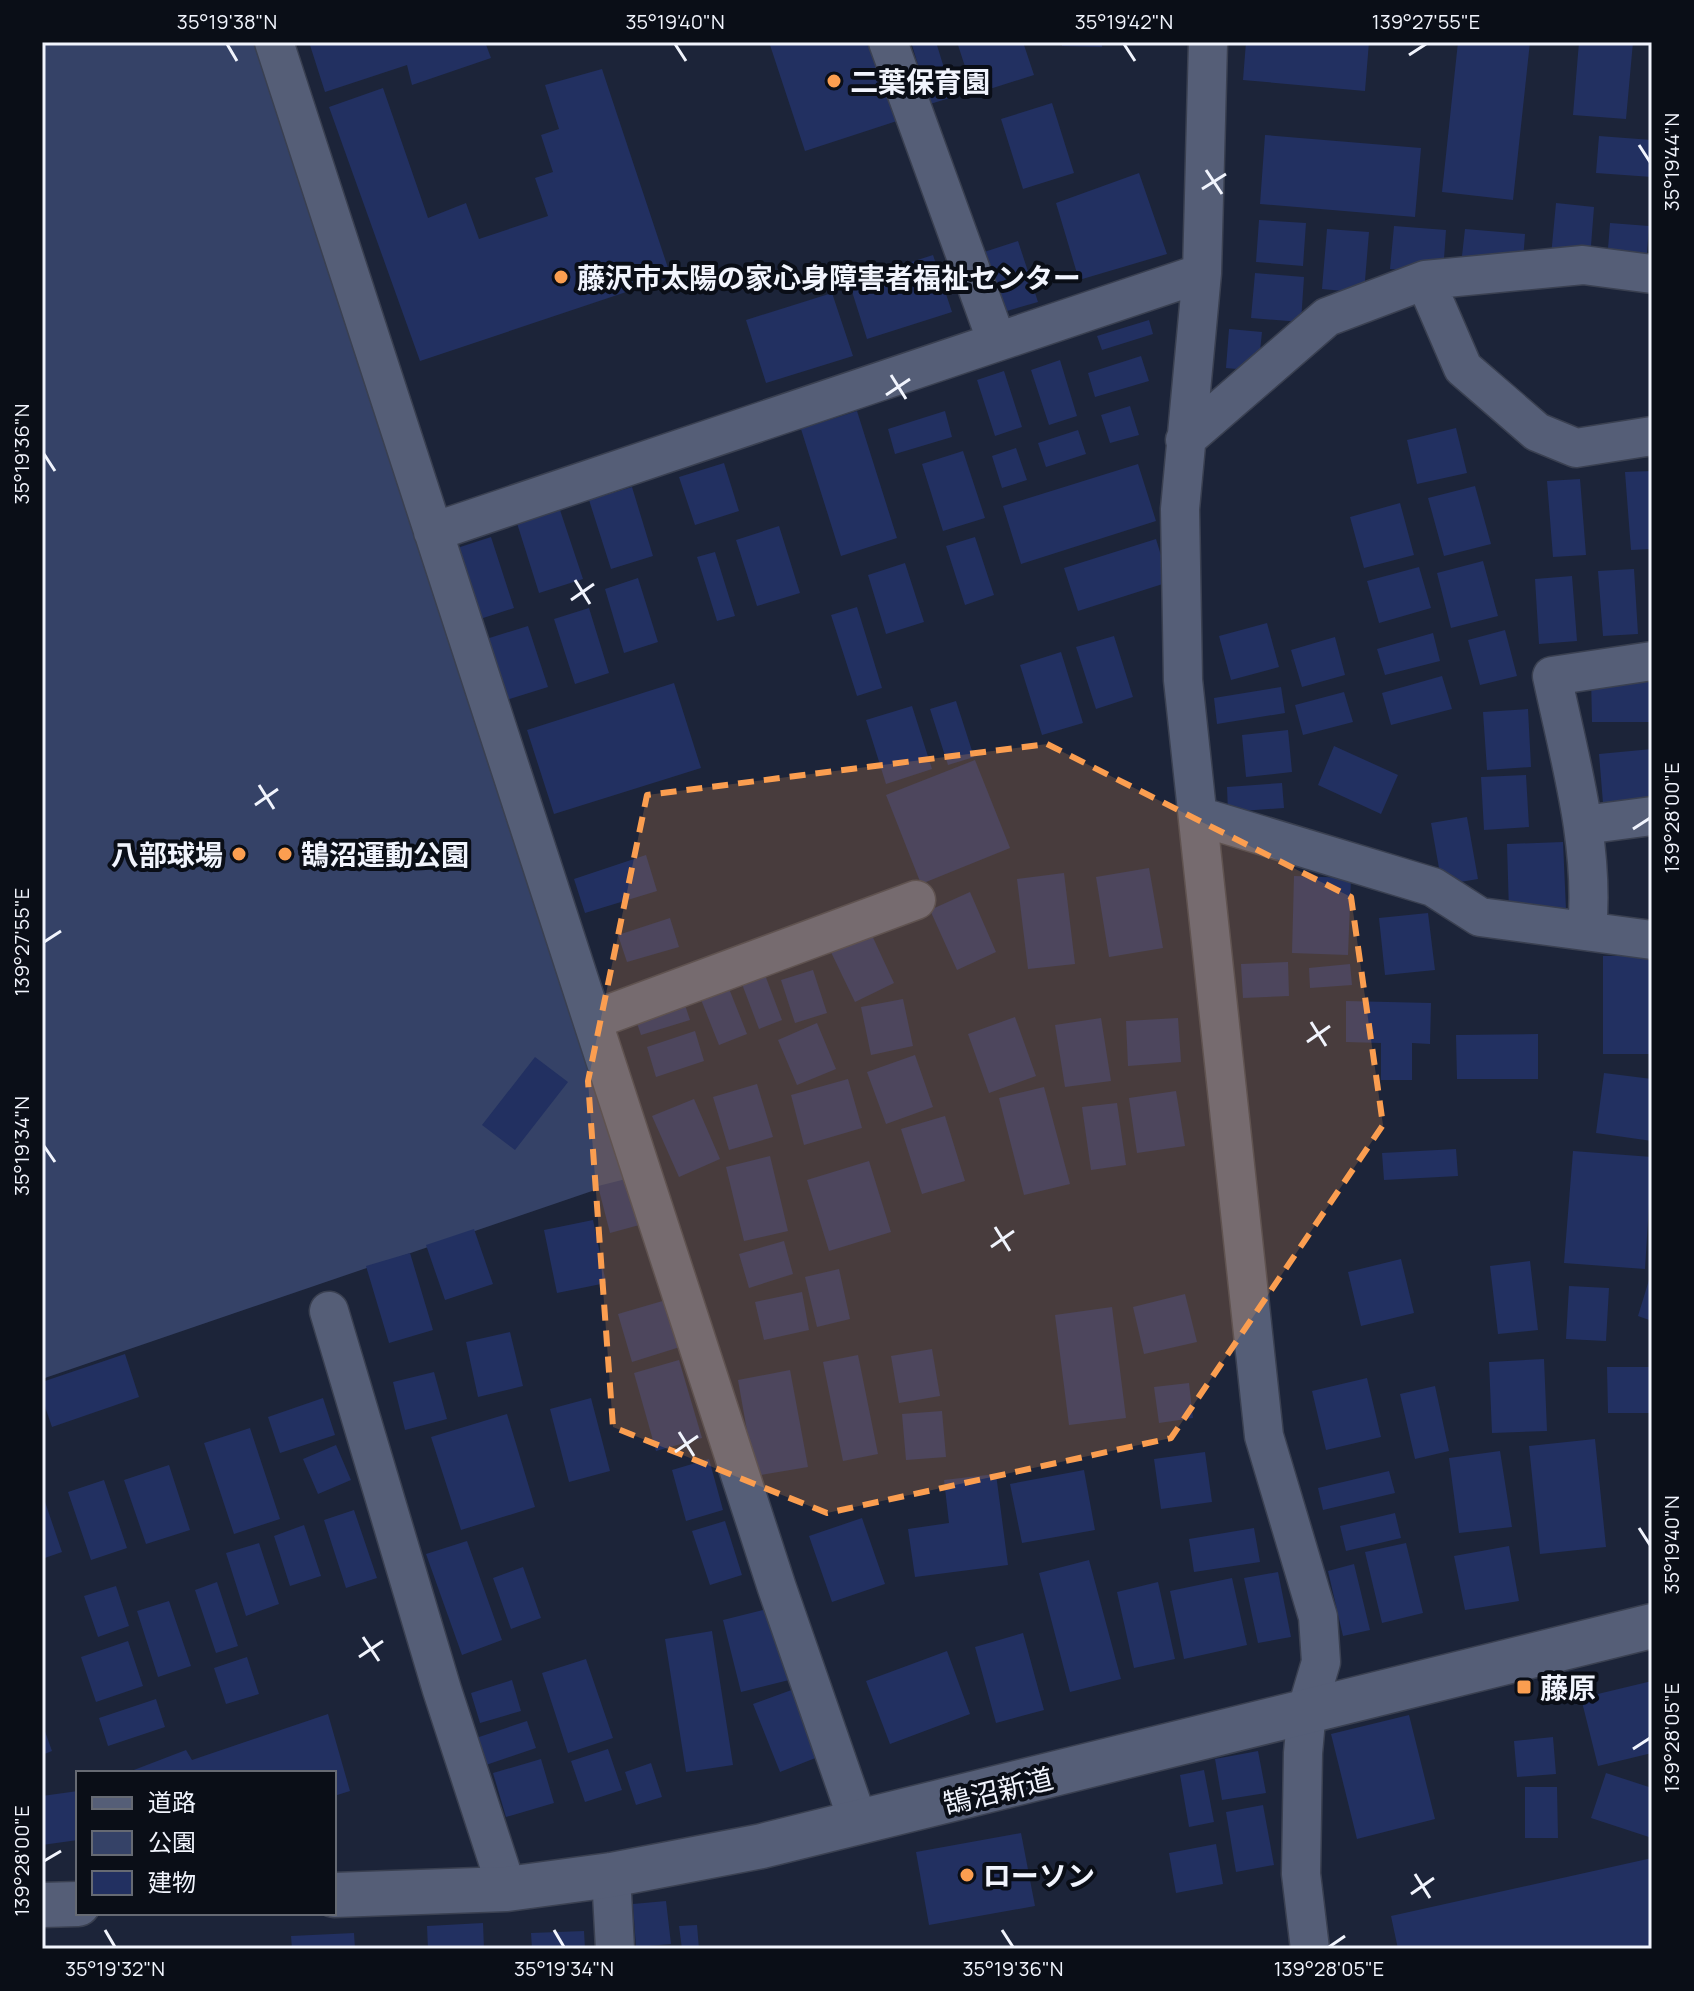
<svg xmlns="http://www.w3.org/2000/svg" width="1694" height="1991" font-family="Manrope,'Noto Sans JP',sans-serif">
<rect width="100%" height="100%" fill="#1c2439"/>
<path fill="#354267" d="M42 42H256L633 1177 42 1379Z"/>
<path fill="#223061" d="M309 42H485L491 58 412 85 407 65 325 92Z
M769 42H873L900 120 805 151Z
M911 42H936L953 97 930 104Z
M957 42H1023L1034 75 974 94Z
M1062 42H1102V47L1062 46Z
M1246 42H1369L1365 91 1243 80Z
M1458 42H1530L1513 200 1442 192Z
M1579 42H1633L1626 119 1573 115Z
M602 69 671 277 420 361 329 107 383 88 428 218 466 203 479 239 548 216 535 178 553 172 541 135 559 129 545 85Z
M1052 103 1074 173 1023 189 1001 119Z
M1265 135 1421 148 1415 217 1260 204Z
M1599 136 1652 140V177L1596 173Z
M1139 173 1167 254 1079 280 1056 203Z
M1556 203 1594 207 1590 259 1551 256Z
M1259 220 1306 223 1303 266 1256 262Z
M1610 223 1649 226 1646 265 1607 262Z
M1394 226 1446 230 1443 273 1390 269Z
M1327 229 1369 232 1364 293 1322 289Z
M1465 229 1525 234 1523 261 1462 256Z
M1018 241 1038 302 1000 313 981 253Z
M933 255 952 312 867 339 849 282Z
M1255 273 1304 277 1301 322 1251 318Z
M832 293 853 356 766 383 746 320Z
M1149 320 1153 334 1102 350 1097 336Z
M1229 329 1262 332 1258 371 1226 368Z
M1141 356 1149 381 1095 397 1088 373Z
M1060 360 1077 416 1049 425 1031 370Z
M1004 371 1022 427 995 436 977 380Z
M1130 406 1139 435 1110 443 1101 415Z
M857 411 897 538 841 556 801 429Z
M945 411 952 437 895 454 888 429Z
M1456 428 1467 473 1417 484 1407 440Z
M1078 430 1086 454 1046 467 1038 443Z
M1016 448 1027 480 1002 488 992 456Z
M963 451 985 518 943 531 922 464Z
M724 463 739 511 695 525 679 477Z
M1138 464 1156 521 1021 564 1003 506Z
M1652 471V549L1631 550 1625 472Z
M1580 479 1586 555 1553 557 1547 481Z
M1475 486 1491 544 1444 556 1428 498Z
M632 487 653 556 611 569 589 500Z
M1400 503 1414 555 1364 568 1350 517Z
M559 507 583 579 539 593 516 520Z
M779 526 800 593 757 606 736 540Z
M491 537 514 608 477 620 454 549Z
M975 537 994 595 965 605 946 546Z
M1156 539 1169 582 1078 611 1064 568Z
M715 552 735 616 717 621 697 557Z
M1483 561 1498 616 1451 628 1437 573Z
M905 563 924 622 886 634 868 575Z
M1419 567 1431 608 1379 623 1367 581Z
M1634 569 1638 634 1603 636 1598 571Z
M1572 576 1577 641 1539 644 1535 579Z
M638 578 658 642 624 653 605 589Z
M857 607 882 688 857 696 831 615Z
M589 608 609 673 575 684 554 619Z
M1267 623 1279 667 1231 680 1219 636Z
M528 626 548 687 503 701 483 640Z
M1505 630 1517 676 1480 685 1468 640Z
M1433 633 1440 661 1385 675 1377 649Z
M1114 636 1133 697 1096 709 1076 647Z
M1335 637 1345 675 1302 687 1291 650Z
M1061 652 1083 723 1042 735 1020 665Z
M1442 676 1452 709 1391 725 1382 693Z
M1652 676V722H1592L1591 677Z
M674 683 701 768 554 814 527 730Z
M1281 687 1285 713 1217 724 1214 698Z
M1344 692 1353 722 1303 735 1295 705Z
M956 701 974 757 948 765 930 709Z
M912 706 932 769 886 784 866 720Z
M1528 709 1531 767 1487 770 1483 712Z
M1288 730 1292 772 1246 777 1242 735Z
M1334 746 1398 775 1381 814 1318 785Z
M1652 749V798L1603 803 1599 754Z
M975 760 1010 848 921 884 886 795Z
M1526 775 1529 827 1484 830 1481 777Z
M1282 783 1284 808 1228 812 1227 787Z
M1467 817 1478 879 1442 885 1431 823Z
M1563 842 1566 910 1509 912 1507 844Z
M646 855 657 891 585 913 574 879Z
M1149 868 1163 948 1109 957 1096 877Z
M1064 873 1075 964 1028 969 1017 879Z
M1294 876 1351 878 1348 955 1292 953Z
M970 892 996 952 957 970 930 910Z
M1428 913 1435 970 1385 975 1379 918Z
M670 918 679 947 627 962 618 935Z
M869 929 894 983 855 1002 829 948Z
M1603 956H1652V1054H1603Z
M1288 962 1289 996 1243 998 1241 964Z
M1350 964 1352 985 1310 988 1309 968Z
M813 970 827 1013 795 1023 781 980Z
M765 975 782 1020 759 1029 742 984Z
M726 981 747 1034 719 1045 698 992Z
M683 999 690 1020 641 1035 634 1014Z
M903 999 913 1046 871 1055 861 1007Z
M1346 1001 1431 1003 1430 1044 1412 1043V1080H1381V1043L1346 1042Z
M1015 1017 1036 1076 989 1093 968 1034Z
M1101 1018 1111 1081 1065 1087 1055 1025Z
M1178 1018 1181 1062 1128 1066 1126 1021Z
M817 1023 836 1069 797 1085 778 1040Z
M695 1031 704 1061 656 1077 647 1047Z
M1538 1034V1079H1457L1456 1035Z
M915 1055 933 1107 886 1124 867 1072Z
M535 1057 568 1082 515 1150 482 1125Z
M1604 1073 1652 1079V1141L1596 1133Z
M848 1079 862 1128 804 1145 791 1095Z
M757 1084 773 1137 729 1150 713 1097Z
M1044 1087 1070 1184 1024 1195 999 1098Z
M1176 1091 1185 1146 1137 1153 1129 1098Z
M694 1099 720 1159 679 1177 652 1116Z
M1117 1103 1126 1165 1091 1170 1082 1107Z
M945 1116 965 1181 922 1194 901 1129Z
M1456 1149 1458 1176 1384 1180 1382 1153Z
M1573 1151 1652 1157 1645 1269 1564 1263Z
M770 1156 788 1231 744 1241 726 1167Z
M869 1161 891 1232 829 1251 807 1180Z
M630 1178 643 1224 610 1233 598 1186Z
M593 1220 606 1283 557 1293 544 1230Z
M474 1229 493 1284 445 1300 426 1245Z
M784 1241 793 1274 749 1288 739 1254Z
M410 1253 433 1330 389 1343 366 1266Z
M1401 1259 1414 1313 1361 1326 1348 1272Z
M1530 1261 1538 1330 1498 1334 1490 1266Z
M839 1269 850 1319 817 1327 805 1277Z
M1649 1280 1652 1281V1321L1638 1316Z
M1569 1286 1609 1288 1606 1341 1566 1339Z
M802 1292 809 1330 764 1340 755 1302Z
M1185 1294 1197 1342 1144 1354 1133 1307Z
M666 1300 680 1347 632 1362 618 1314Z
M1112 1307 1126 1418 1069 1425 1055 1315Z
M510 1332 523 1386 478 1397 466 1342Z
M932 1349 940 1396 899 1403 891 1356Z
M125 1354 139 1397 52 1427 42 1398V1382Z
M858 1355 878 1454 843 1461 823 1362Z
M1544 1359 1547 1431 1492 1433 1489 1362Z
M679 1360 702 1438 656 1451 634 1373Z
M1607 1367H1652V1413H1608Z
M790 1370 808 1467 755 1476 738 1380Z
M434 1372 447 1419 405 1430 393 1382Z
M1367 1378 1381 1437 1326 1450 1312 1391Z
M1189 1383 1193 1418 1159 1423 1154 1387Z
M1435 1386 1449 1451 1415 1459 1400 1394Z
M323 1398 335 1435 280 1453 268 1417Z
M591 1398 610 1471 569 1482 550 1409Z
M942 1411 946 1457 906 1460 902 1414Z
M507 1414 535 1507 461 1530 431 1437Z
M250 1428 280 1519 234 1534 204 1443Z
M1595 1439 1606 1547 1540 1554 1529 1446Z
M336 1445 351 1480 318 1494 303 1459Z
M1500 1451 1512 1527 1459 1533 1449 1458Z
M1205 1452 1212 1502 1161 1509 1154 1459Z
M709 1459 723 1510 686 1521 672 1470Z
M169 1465 190 1530 146 1544 124 1480Z
M1084 1470 1095 1530 1022 1543 1010 1484Z
M1389 1471 1395 1493 1323 1510 1318 1488Z
M996 1474 1008 1565 915 1577 908 1529 949 1523 944 1480Z
M104 1480 127 1548 91 1560 68 1492Z
M42 1493 62 1552 42 1559Z
M354 1510 377 1578 346 1588 324 1520Z
M1395 1513 1401 1538 1346 1551 1340 1526Z
M862 1518 885 1584 832 1602 809 1536Z
M725 1521 742 1575 710 1585 692 1531Z
M304 1525 321 1576 290 1586 274 1536Z
M1254 1528 1260 1562 1194 1572 1189 1539Z
M467 1541 502 1640 462 1655 426 1554Z
M259 1543 279 1604 246 1616 226 1553Z
M1406 1543 1423 1613 1382 1623 1365 1552Z
M1509 1546 1519 1601 1465 1610 1454 1556Z
M1089 1560 1121 1679 1070 1692 1039 1573Z
M1354 1564 1370 1630 1343 1636 1328 1571Z
M523 1567 541 1618 511 1629 493 1578Z
M1278 1572 1291 1637 1258 1643 1244 1578Z
M1232 1578 1247 1645 1184 1659 1170 1591Z
M217 1582 238 1646 216 1653 195 1590Z
M1158 1582 1175 1659 1134 1668 1117 1592Z
M116 1586 129 1626 98 1637 84 1596Z
M169 1601 191 1666 158 1677 137 1611Z
M771 1608 789 1680 741 1692 723 1620Z
M712 1631 733 1765 686 1772 665 1639Z
M1023 1633 1044 1710 996 1723 975 1647Z
M128 1641 143 1686 96 1702 81 1657Z
M947 1651 970 1714 890 1744 866 1681Z
M247 1657 259 1694 226 1704 214 1668Z
M586 1659 613 1738 568 1753 542 1673Z
M512 1680 521 1711 480 1723 471 1693Z
M1652 1681V1753L1598 1766 1581 1698Z
M797 1688 823 1755 780 1772 753 1704Z
M156 1699 165 1727 108 1746 99 1718Z
M328 1714 350 1791 334 1796V1773H126L186 1750 192 1760Z
M1409 1715 1435 1819 1357 1839 1331 1734Z
M527 1721 536 1748 486 1765 476 1738Z
M42 1723 52 1751 42 1755Z
M1553 1737 1556 1774 1517 1777 1514 1741Z
M608 1749 622 1790 585 1802 571 1761Z
M1258 1751 1266 1793 1222 1800 1215 1759Z
M541 1759 554 1803 506 1817 493 1773Z
M651 1763 662 1797 636 1805 625 1772Z
M1204 1770 1214 1822 1189 1827 1180 1775Z
M1606 1773 1652 1788V1838L1591 1818Z
M1525 1787H1557L1558 1838H1525Z
M78 1791V1840L42 1845V1796Z
M1263 1805 1274 1865 1236 1872 1226 1812Z
M1021 1833 1035 1906 929 1925 916 1852Z
M1216 1844 1223 1884 1176 1893 1169 1853Z
M1652 1858V1949H1398L1391 1916Z
M666 1901 671 1944 636 1947 633 1904Z
M483 1923 484 1949H428L427 1926Z
M697 1925 699 1949H682L679 1926Z
M584 1931 585 1949H532L531 1933Z
M354 1933 355 1949H292L291 1936Z"/>
<g fill="none" stroke-linecap="round" stroke-linejoin="round">
<defs>
<path id="minor" d="M274 42 777 1588 859 1824
M888 42 997 342
M1208 42 1202 273 1180 509 1183 680 1264 1436 1318 1617 1321 1662 1307 1709 1303 1753 1301 1874 1310 1949
M1425 280 1463 368 1537 432 1576 448 1652 436
M1185 440 1327 317 1425 280 1583 265 1652 274
M433 532 1202 273
M1198 816 1433 887 1480 917 1652 940
M1584 825 1652 816
M1587 931C1595 845 1570 761 1552 676L1652 661
M593 1020 916 900
M329 1311 442 1690 507 1889
M611 1875 615 1949"/>
<path id="tertiary" d="M334 1895 507 1889 611 1875 762 1846 1652 1626
M42 1905 78 1904"/>
</defs>
<use href="#minor" stroke="#3a4051" stroke-width="41"/>
<use href="#tertiary" stroke="#3a4051" stroke-width="47"/>
<use href="#minor" stroke="#555e77" stroke-width="38"/>
<use href="#tertiary" stroke="#555e77" stroke-width="44"/>
</g>
<path fill="#fb9e50" fill-opacity="0.2" stroke="#fb9e50" stroke-width="6" stroke-dasharray="16 10" stroke-linejoin="round" d="M1047 744 1351 897 1383 1125 1171 1438 827 1513 613 1427 588 1081 647 795Z"/>
<path fill="none" stroke="#f1f4fd" stroke-width="3" d="M227 44 237 61M675 44 686 61M1124 44 1135 61M1409 55 1426 44M1639 145 1650 162M1206 170 1222 194M1202 189 1226 174M891 375 906 399M886 395 910 379M44 454 55 471M575 580 590 604M571 600 594 584M259 785 274 809M255 805 278 789M1633 829 1650 818M44 942 61 931M1311 1022 1326 1046M1307 1042 1330 1026M44 1146 55 1162M995 1227 1010 1251M991 1247 1014 1231M679 1432 694 1456M675 1452 698 1436M1639 1528 1650 1545M363 1637 379 1661M359 1657 383 1641M1633 1749 1650 1738M44 1861 61 1851M1415 1874 1430 1898M1411 1894 1434 1878M105 1930 115 1947M554 1930 564 1947M1002 1930 1013 1947M1329 1947 1345 1936"/>
<g fill="#fb9e50" stroke="#0a0e17" stroke-width="3">
<circle cx="834" cy="81" r="8"/>
<circle cx="561" cy="277" r="8"/>
<circle cx="239" cy="854" r="8"/>
<circle cx="285" cy="854" r="8"/>
<rect x="1516" y="1679" width="16" height="16" rx="4"/>
<circle cx="967" cy="1875" r="8"/>
</g>
<g text-anchor="middle" dominant-baseline="central" stroke-width="8" stroke-linejoin="round" paint-order="stroke">
<g font-size="28" font-weight="bold" fill="#f1f4fd" stroke="#0a0e17" text-anchor="start">
<text x="850" y="81">二葉保育園</text>
<text x="577" y="277">藤沢市太陽の家心身障害者福祉センター</text>
<text x="223" y="854" text-anchor="end">八部球場</text>
<text x="301" y="854">鵠沼運動公園</text>
<text x="1540" y="1687">藤原</text>
<text x="983" y="1875">ローソン</text>
</g>
<g font-size="28" fill="#f1f4fd" stroke="#0a0e17">
<text transform="translate(998 1790) rotate(-14)">鵠沼新道</text>
</g>
</g>
<rect width="1694" height="1991" fill="none" stroke="#0a0e17" stroke-width="88"/>
<rect x="76" y="1771" width="260" height="144" fill="#0a0e17" stroke="#666a73" stroke-width="2"/>
<rect x="92" y="1797" width="40" height="12" fill="#555e77" stroke="#666a73" stroke-width="2"/>
<text x="148" y="1811" font-size="24" fill="#f1f4fd">道路</text>
<rect x="92" y="1831" width="40" height="24" fill="#354267" stroke="#666a73" stroke-width="2"/>
<text x="148" y="1851" font-size="24" fill="#f1f4fd">公園</text>
<rect x="92" y="1871" width="40" height="24" fill="#223061" stroke="#666a73" stroke-width="2"/>
<text x="148" y="1891" font-size="24" fill="#f1f4fd">建物</text>
<rect x="44" y="44" width="1606" height="1903" fill="none" stroke="#f1f4fd" stroke-width="3"/>
<g font-size="20" text-anchor="middle" fill="#f1f4fd">
<text x="227" y="29">35°19'38"N</text>
<text x="675" y="29">35°19'40"N</text>
<text x="1124" y="29">35°19'42"N</text>
<text x="1426" y="29">139°27'55"E</text>
<text transform="translate(1672 162) rotate(-90)" y="7">35°19'44"N</text>
<text transform="translate(22 454) rotate(-90)" y="7">35°19'36"N</text>
<text transform="translate(1672 818) rotate(-90)" y="7">139°28'00"E</text>
<text transform="translate(22 942) rotate(-90)" y="7">139°27'55"E</text>
<text transform="translate(22 1146) rotate(-90)" y="7">35°19'34"N</text>
<text transform="translate(1672 1545) rotate(-90)" y="7">35°19'40"N</text>
<text transform="translate(1672 1738) rotate(-90)" y="7">139°28'05"E</text>
<text transform="translate(22 1861) rotate(-90)" y="7">139°28'00"E</text>
<text x="115" y="1976">35°19'32"N</text>
<text x="564" y="1976">35°19'34"N</text>
<text x="1013" y="1976">35°19'36"N</text>
<text x="1329" y="1976">139°28'05"E</text>
</g>
</svg>
